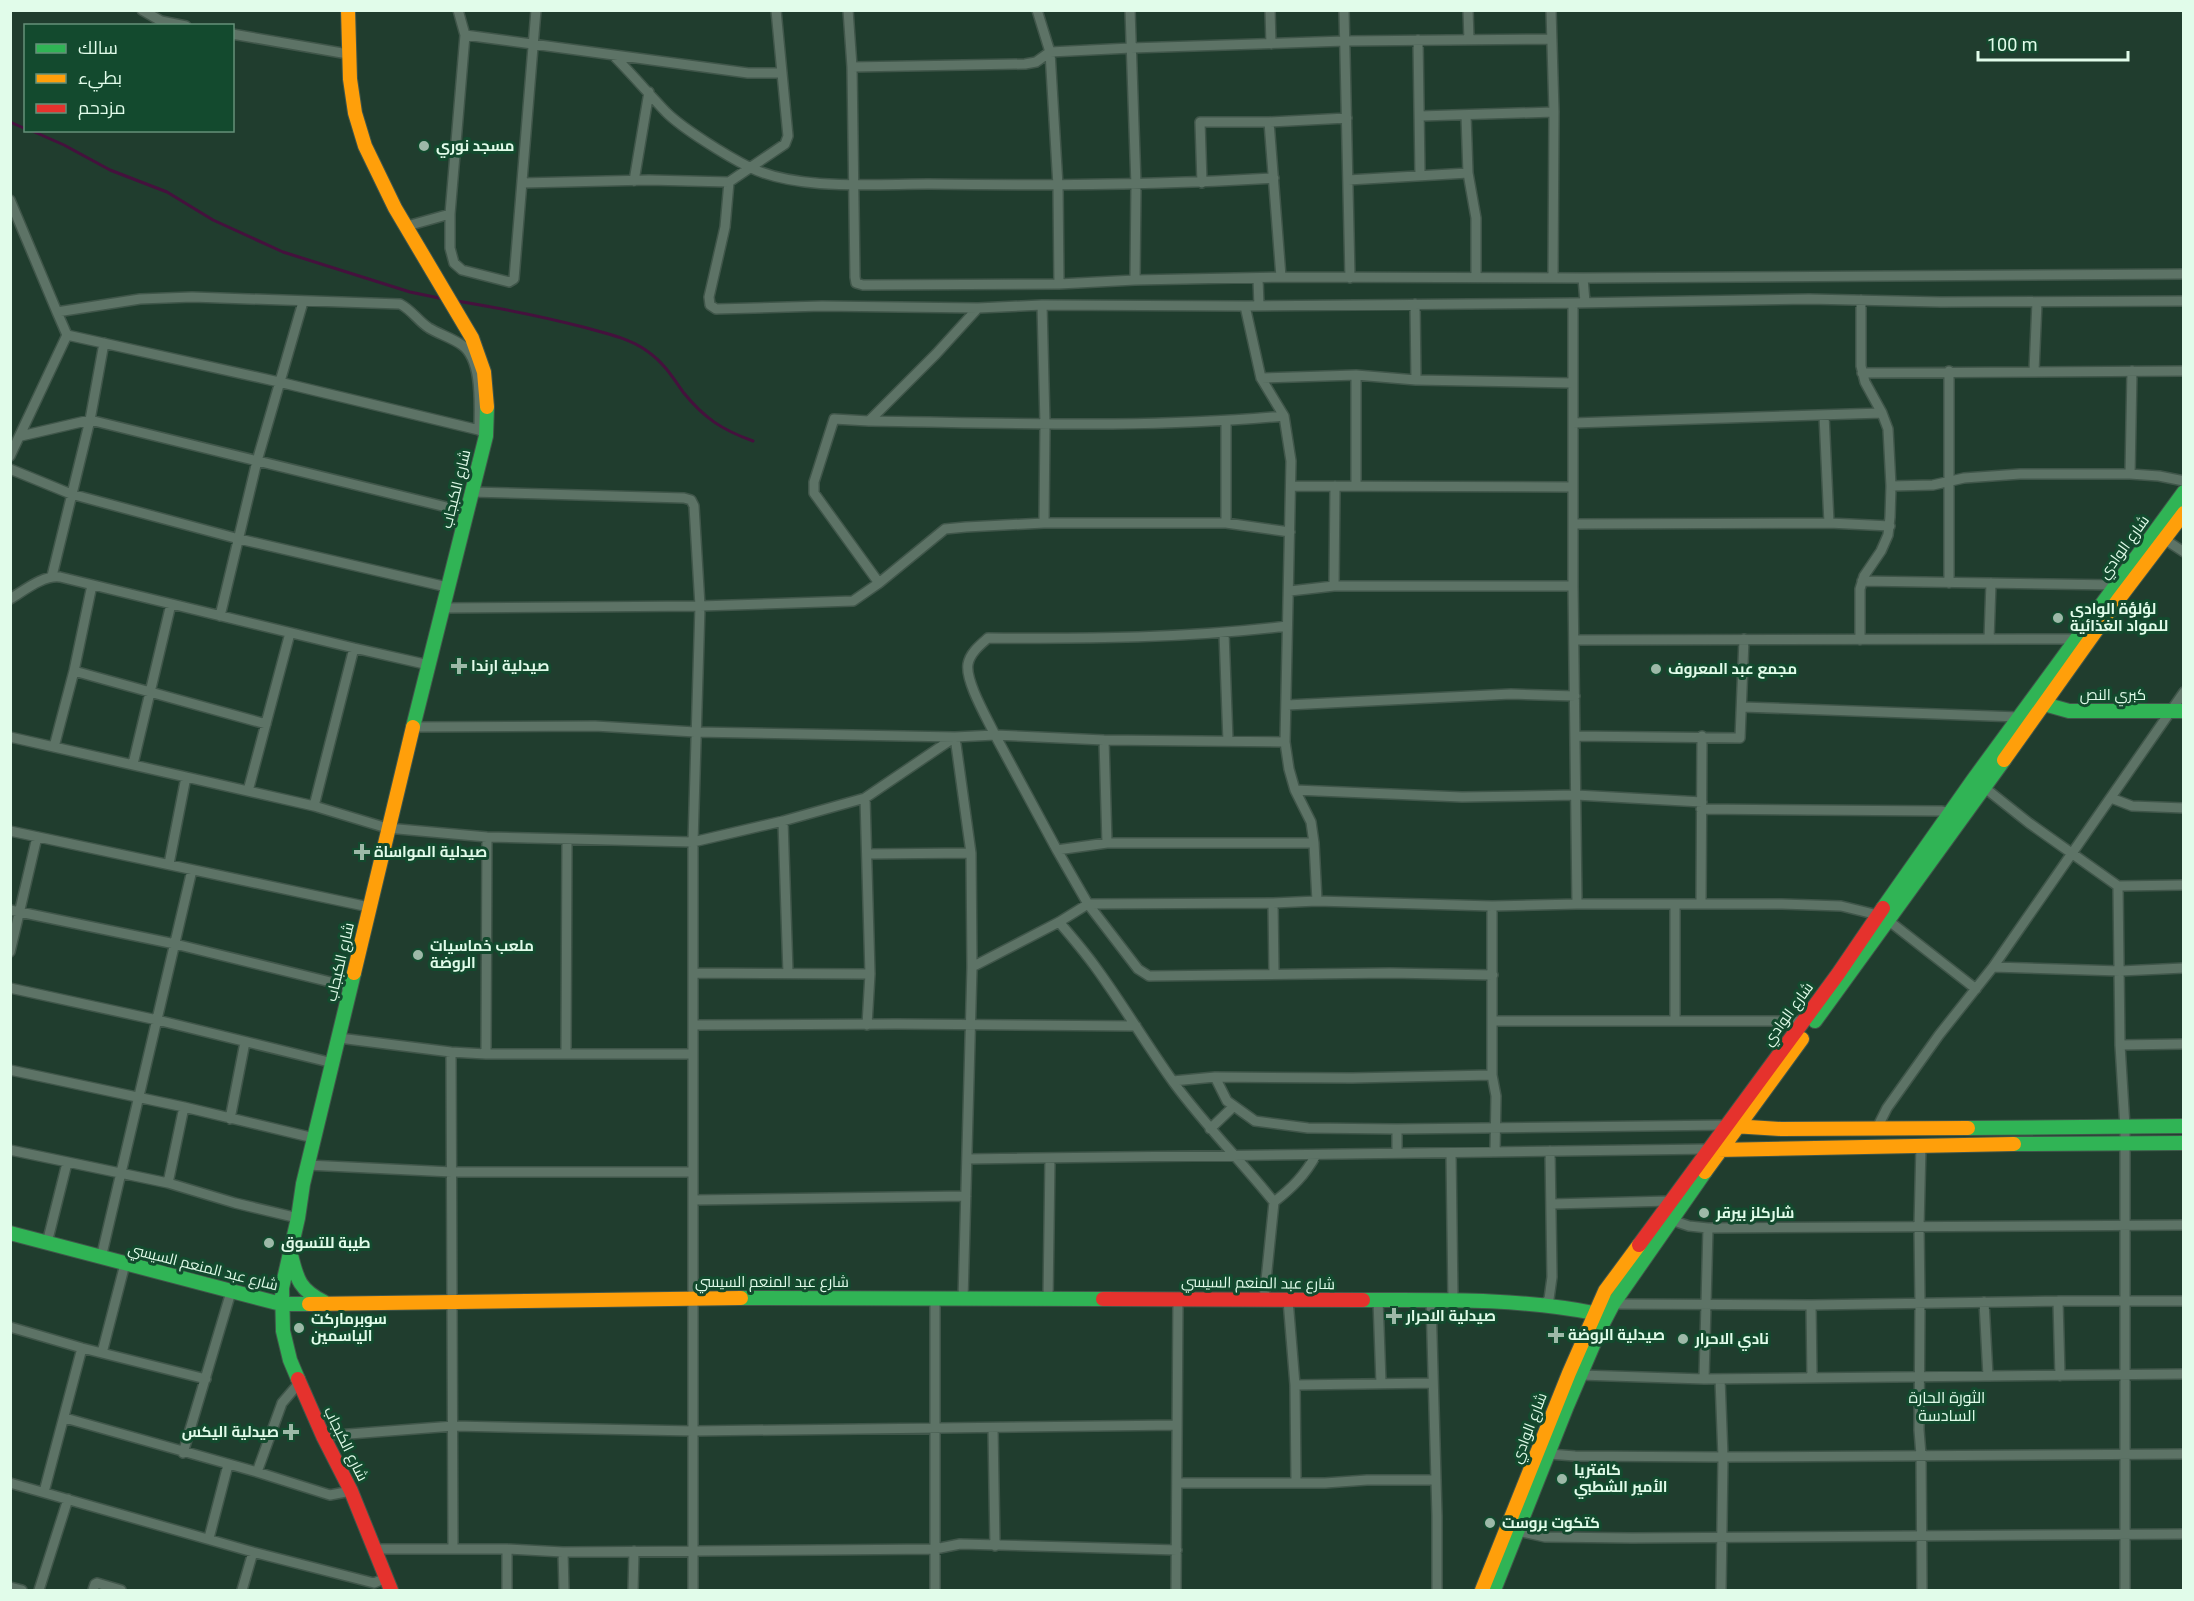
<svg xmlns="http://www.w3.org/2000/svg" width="2194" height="1601" font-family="Roboto,Cairo,sans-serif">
<rect width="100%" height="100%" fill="#203d2e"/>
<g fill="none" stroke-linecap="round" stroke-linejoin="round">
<path stroke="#45113d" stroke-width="3" d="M10 122 26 129
M30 130 64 145 110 170 167 192 213 220 283 252 410 292 444 299
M457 301C499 308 541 316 583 327 605 333 629 338 647 351 663 362 672 376 683 392 704 418 722 430 753 441"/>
<defs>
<path id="street" d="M142 10 161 21 186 26
M458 10 465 35 450 214V248L454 263 462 270 509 282 514 279 536 10
M848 10 852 67 855 277 856 283 863 285 1059 284 1135 280 1281 277 1583 278 2184 274
M1037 10 1050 52 1058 186 1059 284
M1130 10 1136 185 1135 280
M1270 10 1271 44
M1344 10 1350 278
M1468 10 1469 40
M1551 10 1554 112 1553 278
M232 34 348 54
M465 35 748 73H781
M1418 40 1420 175
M613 55C631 73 648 93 666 112 683 129 727 156 749 167 797 191 875 184 928 184 1044 186 1159 185 1274 178
M852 67 1025 64 1036 62 1050 52 1131 48 1345 41 1552 39
M1466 115 1468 173 1476 218V277
M1420 116 1554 112
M1269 122 1281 277
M1348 180 1468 173
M634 181 649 92
M729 182 725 227 709 297 710 305 716 309 822 306 978 308 1042 305 1245 306 1573 303 1809 299 1941 302 2184 301
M522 183 649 180 729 182 785 144 788 136 776 10
M1202 183 1200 122H1269L1347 118
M10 200 57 312 140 299 192 297 400 304C412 310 418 321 429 328 439 334 452 338 462 345 483 360 479 407 479 430
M407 226 450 214
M1583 278 1585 302
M1258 279 1259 306
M1573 303V586L1577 904
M1415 304 1416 380
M1042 305 1045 424 1044 523
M1245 306 1261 378 1284 416 1291 461 1285 742 1289 769 1295 790 1311 822 1314 843 1317 901
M67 335 279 382 479 430 482 432
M1949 371V583
M2034 371 2037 302
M1862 373 2184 371
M1356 375V486
M1261 378 1356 375 1416 380 1573 383
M1824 415 1829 523
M869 421C1007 423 1146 429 1284 416
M1573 423 1882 413
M21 436 90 420 467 512
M10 456 67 335 57 312
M10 469 71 494 239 539 447 587
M2130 474 2132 371
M1291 486 1573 487
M1891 486 1933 485 1964 478 2020 474H2130L2159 476 2184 481
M471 492 684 498 691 500 694 506 700 606 693 842V1590
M1226 523V422
M1573 524 1829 523 1890 526
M2164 539 2184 552
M52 576 90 420 104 343
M1862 581 2117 585
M879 583 814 493V482L834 419 869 421 936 354 978 308
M1334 586 1335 486
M1290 591 1334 586H1573
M10 599C25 590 43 575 60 577L354 648 429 665
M442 608 700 606 853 601 879 583 945 529 966 527 1044 523H1226L1290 532
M220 616 257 461 303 302
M1224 633 1228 741
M1989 639 1991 583
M1574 640 2076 639
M1860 640V589L1864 576 1881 551 1888 535 1890 517 1891 486 1888 429 1882 413 1865 382 1861 366V300
M74 671 266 724
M1287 705 1511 694 1575 696
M1742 707 2019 717
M413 727 595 726 695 732 955 737 971 853 972 967
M995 735 1057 850 1088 904 1138 969 1149 976 1390 973 1493 975
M995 735 1104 740 1285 742
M1575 736 1740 738 1744 639
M10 737 314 806 387 828 487 837 693 842 783 821 865 798 955 737 995 735C987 718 965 681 968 664 970 653 980 645 988 638 1088 639 1188 638 1287 626
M1104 740 1107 843
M54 747 74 671 92 585
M133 764 171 604
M1985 788 2029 823 2118 886
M1295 790 1462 797 1576 795 1702 802
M248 791 290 633
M865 798 870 974 867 1025
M2111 798 2132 806 2184 808
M314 806 354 648
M1701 809 1941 811 1953 813
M783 821 788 973
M10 831 369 907
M1057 850 1107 843H1314
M868 854 971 853
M169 864 186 777
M1273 903 1274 974
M1701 904 1702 736
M1492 906V1075L1496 1096 1495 1152
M10 910 175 944 351 987
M1889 921 1976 989
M1059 922C1071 936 1083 950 1094 965 1122 1003 1146 1044 1174 1083 1205 1125 1241 1161 1274 1202
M10 952 37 837
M1993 967 2120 971 2184 968
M693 973 870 974
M10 988 157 1020 333 1063
M1493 1021H1803
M1675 1021V904
M693 1025 897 1024 1136 1026
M339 1038 451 1052 486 1054H693
M2120 1045 2184 1044
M451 1052 453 1549
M486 1054 487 837
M566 1054 567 840
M10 1070 184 1107 314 1138
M1215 1077 1227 1101 1255 1121 1308 1128 1397 1129 1727 1125
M1173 1081 1215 1077 1352 1078 1492 1075
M230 1119 245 1042
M1877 1128 1887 1108 1939 1035 1993 967 2184 692
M1210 1129 1234 1106
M1397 1129V1153
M1921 1145 1919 1226 1920 1303 1919 1430 1921 1455 1922 1590
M10 1150 168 1183 235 1203 298 1218
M1451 1153 1453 1300
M967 1159 1709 1149
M307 1165 452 1172H693
M168 1183 184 1107
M693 1200 966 1196
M1551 1204 1670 1201
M1671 1220 1689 1226 1708 1228 2184 1225
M47 1243 67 1163
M101 1258 192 870
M935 1299V1590
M963 1299 972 967 1059 922 1088 904 1273 903 1317 901 1492 906 1577 904H1782L1841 906 1878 915
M1048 1300 1050 1158
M1264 1300 1274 1202C1292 1188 1305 1175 1316 1155
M1288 1300 1295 1385 1296 1482
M1378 1300 1381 1383
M1431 1300 1437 1516V1590
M2058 1301 2060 1376
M1984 1302 1988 1376
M1613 1304 1811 1305 2058 1301H2184
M1811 1305 1812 1377
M1542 1306 1549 1299 1552 1277 1550 1151
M10 1327 82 1348 206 1379
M102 1353 125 1264
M1580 1375 1704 1379 2184 1374
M1704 1379 1708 1228
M1720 1379 1723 1457 1721 1590
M1295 1385 1432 1383
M65 1418 257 1472 330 1495 351 1491
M993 1428 995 1546
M323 1436 454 1426 693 1431 1177 1425
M183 1453 231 1292
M1549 1454 1575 1456 1723 1457 2184 1454
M257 1472 282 1403 300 1382
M10 1483 253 1552 374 1583 386 1578
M1177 1483H1325L1367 1480H1435
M44 1492 82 1348
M1518 1531 1545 1537 1632 1538 2184 1534
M209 1538 228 1465
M376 1549H507L563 1552 935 1549 960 1544 1177 1550
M563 1552 564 1590
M10 1587 22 1590
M39 1590 68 1499
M93 1590 95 1584 97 1583 121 1590
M242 1590 253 1552
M507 1590V1549
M633 1590 634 1551
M1176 1590 1178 1299
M2125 1590V1127L2120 1045 2118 886 2184 885"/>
<path id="fast" d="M2044 704 2069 711H2184
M413 727 486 436 487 407
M1883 908 1973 780 2184 492
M1815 1021 2004 760
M1968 1128 2184 1126
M2014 1144 2184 1143
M10 1233 281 1304H309
M291 1255C297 1280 300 1290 324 1302
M741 1298 1103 1299
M1363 1300C1440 1300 1518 1298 1594 1313
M298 1379 290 1360 283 1331 282 1288 298 1218 303 1184 354 973
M1494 1590 1567 1406 1600 1329 1613 1304 1705 1172"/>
<path id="slow" d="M348 10 350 79 355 113 365 146 395 208 472 338 484 372 487 407
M2004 760 2118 600 2184 513
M354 973 413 727
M1733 1126 1781 1129 1968 1128
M1717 1150 2014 1144
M1705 1172 1802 1039
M309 1304 741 1298
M1482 1590 1569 1373 1605 1291 1639 1245"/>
<path id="jam" d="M1639 1245 1838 974 1883 908
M1103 1299 1363 1300
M298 1379 323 1436 351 1491 391 1590"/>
</defs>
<use href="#street" stroke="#40564a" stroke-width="12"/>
<use href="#fast" stroke="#40564a" stroke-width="16"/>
<use href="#slow" stroke="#40564a" stroke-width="16"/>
<use href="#jam" stroke="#40564a" stroke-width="16"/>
<use href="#street" stroke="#5d7366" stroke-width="9"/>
<use href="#fast" stroke="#30b455" stroke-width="14"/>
<use href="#slow" stroke="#ff9f0a" stroke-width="14"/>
<use href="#jam" stroke="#e5322d" stroke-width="14"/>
</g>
<g fill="#9db9a8" stroke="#134a2e" stroke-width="2">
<circle cx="424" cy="146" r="6"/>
<circle cx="2058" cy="618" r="6"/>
<path d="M456 657h6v6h6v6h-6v6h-6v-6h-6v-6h6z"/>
<circle cx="1656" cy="669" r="6"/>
<path d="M359 843h6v6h6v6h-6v6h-6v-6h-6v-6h6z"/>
<circle cx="418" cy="955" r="6"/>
<circle cx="1704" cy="1213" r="6"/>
<circle cx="269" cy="1243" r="6"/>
<path d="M1391 1307h6v6h6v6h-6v6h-6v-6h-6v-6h6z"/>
<circle cx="299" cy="1328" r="6"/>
<path d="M1553 1326h6v6h6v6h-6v6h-6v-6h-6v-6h6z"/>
<circle cx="1683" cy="1339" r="6"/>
<path d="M288 1423h6v6h6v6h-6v6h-6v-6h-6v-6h6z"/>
<circle cx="1562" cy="1479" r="6"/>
<circle cx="1490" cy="1523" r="6"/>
</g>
<g text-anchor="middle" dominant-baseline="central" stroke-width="6" stroke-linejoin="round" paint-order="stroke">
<g font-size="15" font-weight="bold" fill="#e1fcea" stroke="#134a2e" text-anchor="start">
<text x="436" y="146">مسجد نوري</text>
<text x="2070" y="609">لؤلؤة الوادي<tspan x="2070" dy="17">للمواد الغذائية</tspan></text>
<text x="471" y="666">صيدلية ارندا</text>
<text x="1668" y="669">مجمع عبد المعروف</text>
<text x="374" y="852">صيدلية المواساة</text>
<text x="430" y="946">ملعب خماسيات<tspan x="430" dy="17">الروضة</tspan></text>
<text x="1716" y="1213">شاركلز بيرقر</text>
<text x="281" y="1243">طيبة للتسوق</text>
<text x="1406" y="1316">صيدلية الاحرار</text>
<text x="311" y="1319">سوبرماركت<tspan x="311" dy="17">الياسمين</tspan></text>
<text x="1568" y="1335">صيدلية الروضة</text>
<text x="1695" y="1339">نادي الاحرار</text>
<text x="279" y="1432" text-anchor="end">صيدلية اليكس</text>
<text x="1574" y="1470">كافتريا<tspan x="1574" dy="17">الأمير الشطبي</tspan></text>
<text x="1502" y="1523">كتكوت بروست</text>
</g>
<g font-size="15" fill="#e1fcea" stroke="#134a2e">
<text transform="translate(456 489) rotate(-76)">شارع الكبجاب</text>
<text transform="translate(2124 547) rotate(-54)">شارع الوادي</text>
<text x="2113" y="695">كبري النص</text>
<text transform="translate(340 962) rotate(-77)">شارع الكبجاب</text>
<text transform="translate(1788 1014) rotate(-54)">شارع الوادي</text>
<text transform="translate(203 1267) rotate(14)">شارع عبد المنعم السيسي</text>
<text x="772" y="1282">شارع عبد المنعم السيسي</text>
<text transform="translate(1258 1283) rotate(1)">شارع عبد المنعم السيسي</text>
<text transform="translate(1529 1428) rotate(-69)">شارع الوادي</text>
<text transform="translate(346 1444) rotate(64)">شارع الكبجاب</text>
</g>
<g font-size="16" fill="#e1fcea" stroke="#134a2e">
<text x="1947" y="1397">الثورة الحارة<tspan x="1947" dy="18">السادسة</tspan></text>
</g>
</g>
<rect width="2194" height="1601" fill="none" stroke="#e1fcea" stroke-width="24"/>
<rect x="24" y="24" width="210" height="108" fill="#134a2e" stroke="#659179" stroke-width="1.5"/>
<rect x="36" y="44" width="30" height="9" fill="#30b455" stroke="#659179" stroke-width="1.5"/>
<text x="78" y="54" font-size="18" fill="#e1fcea">سالك</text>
<rect x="36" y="74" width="30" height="9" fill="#ff9f0a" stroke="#659179" stroke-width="1.5"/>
<text x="78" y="84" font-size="18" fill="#e1fcea">بطيء</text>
<rect x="36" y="104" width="30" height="9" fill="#e5322d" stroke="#659179" stroke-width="1.5"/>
<text x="78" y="114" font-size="18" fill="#e1fcea">مزدحم</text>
<path d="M1978 51v9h150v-9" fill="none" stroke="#e1fcea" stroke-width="3"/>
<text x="1987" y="51" font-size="18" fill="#e1fcea" stroke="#134a2e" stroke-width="4.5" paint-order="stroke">100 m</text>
</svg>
